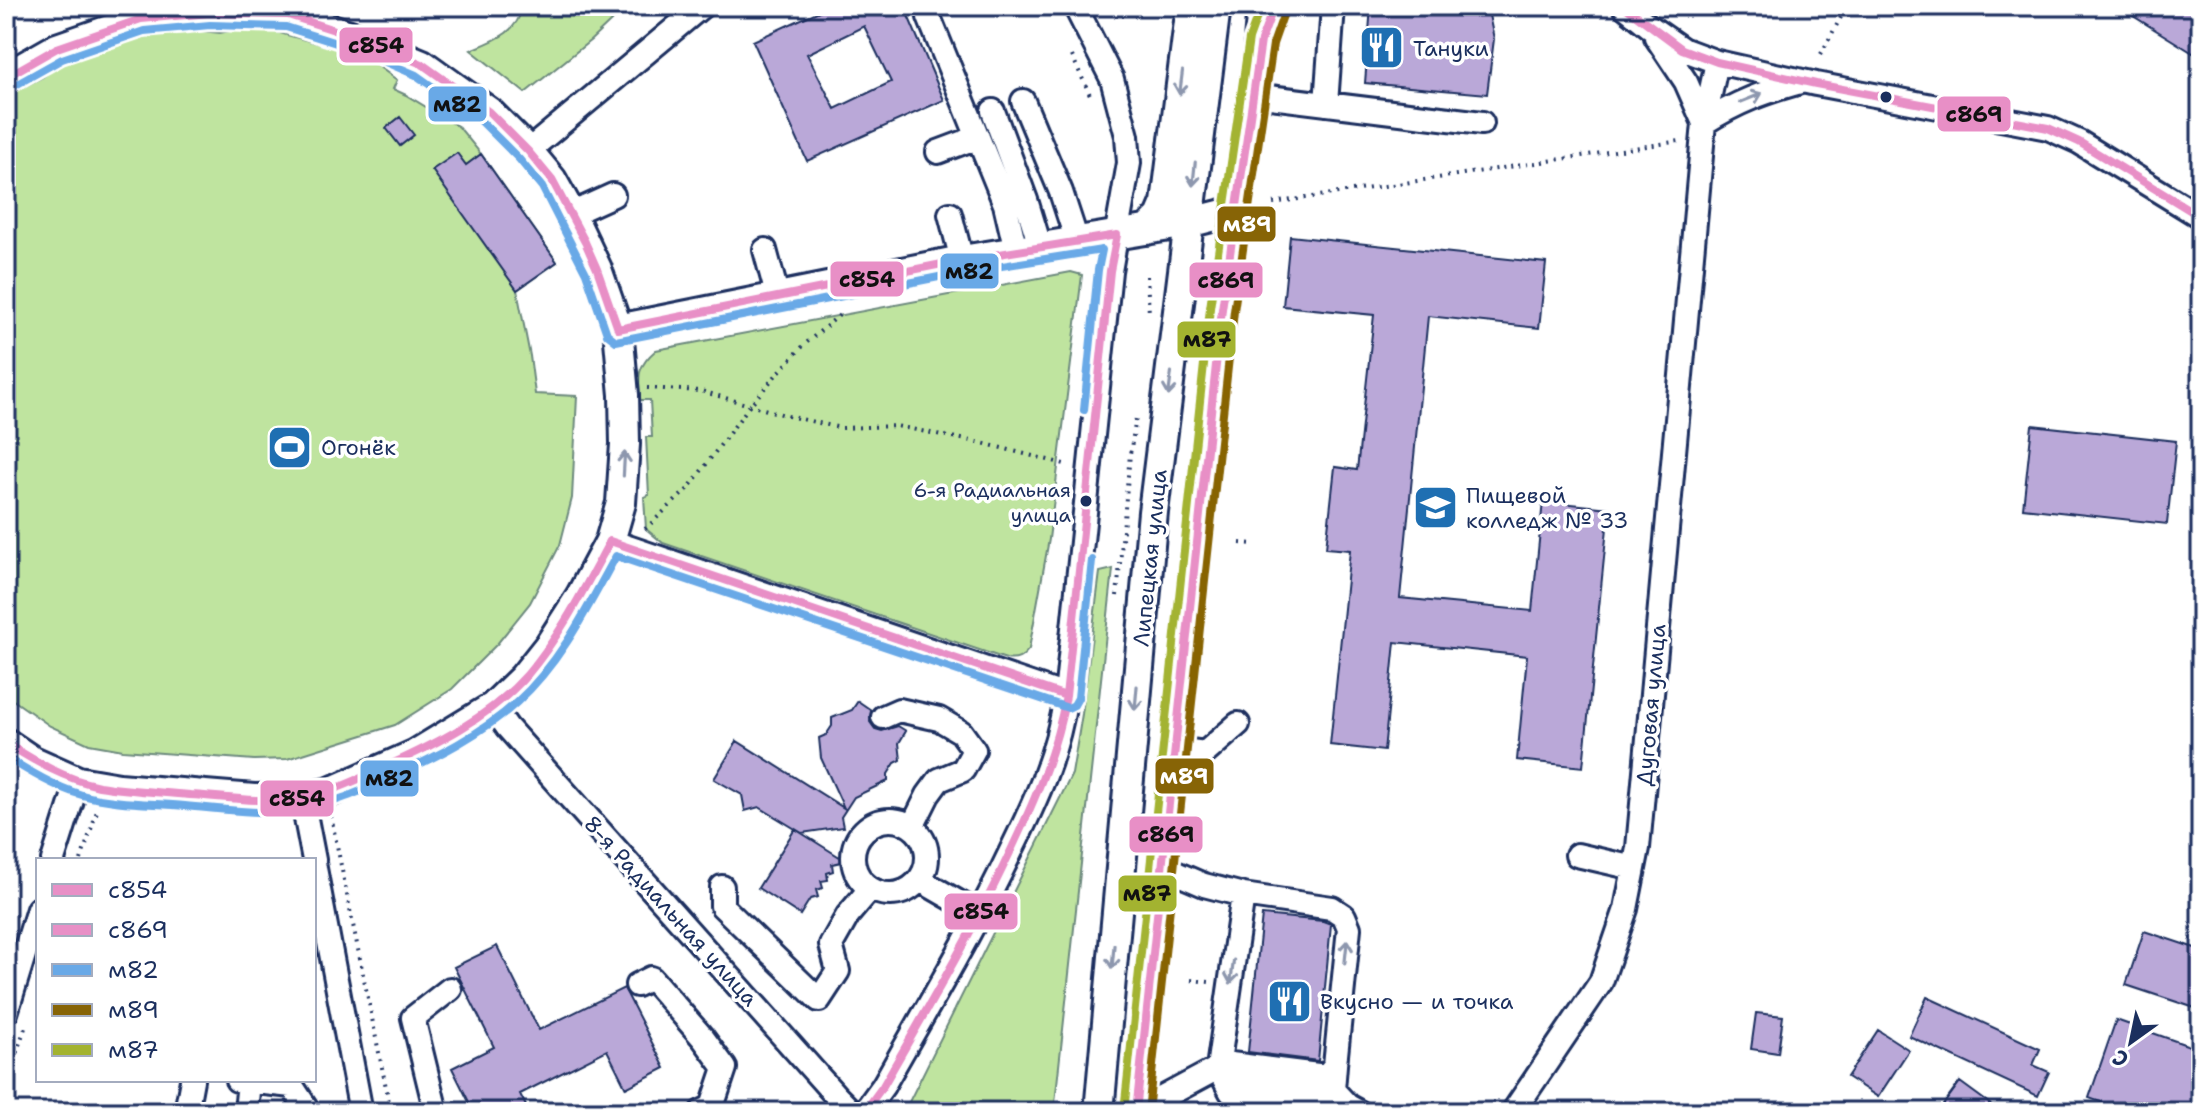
<svg xmlns="http://www.w3.org/2000/svg" width="2207" height="1118" font-family="'Shantell Sans',sans-serif">
<rect width="100%" height="100%" fill="#fff"/>
<filter id="ink" filterUnits="userSpaceOnUse"><feTurbulence type="fractalNoise" baseFrequency=".0125" numOctaves="2"/><feDisplacementMap in="SourceGraphic" scale="16" xChannelSelector="R" yChannelSelector="G"/><feConvolveMatrix kernelMatrix="1 2 1 2 8 2 1 2 1" color-interpolation-filters="sRGB"/></filter>
<g filter="url(#ink)">
<path fill="#bfe49f" stroke="#6d8a7e" stroke-width="2" d="M522 6H627L591 40 525 93 471 50C493 41 519 33 522 6Z
M254 26 364 56 397 80 393 89 406 95 459 127 481 154 557 262 517 290 530 356 535 394 577 396 572 498 560 545 530 603 497 644 452 689 395 725 287 759 254 760 123 750 89 744 50 726 6 695V96L43 77 79 50 183 29 220 33Z
M1071 272 1082 275 1049 539 1029 649C1022 658 1017 661 1006 659L663 543 646 529 644 497 649 495 646 437H652L650 400H640C638 376 637 366 656 350Z
M1113 569 1054 1112H904L1072 774 1082 714 1100 572Z"/>
<path fill="#baa8d8" stroke="#1b2f5e" stroke-width="2" fill-rule="evenodd" d="M830 6H904L944 100 807 161 753 41ZM864 26 891 82 835 109 807 54Z
M1371 6H1469L1471 10H1488L1494 39 1487 94 1365 83Z
M2117 6H2201V58Z
M400 117 414 135 400 146 386 128Z
M457 153 466 165 481 154 557 262 517 290 432 170Z
M1290 236 1546 263 1539 328 1428 316 1400 598 1532 611 1543 501 1609 508 1583 767 1517 760 1527 656 1395 642 1384 751 1330 745 1350 550 1326 548 1335 467 1357 470 1374 315 1283 306Z
M2032 425 2176 441 2167 524 2023 508Z
M858 701 871 710 870 722 875 729 882 731 898 726 906 731 899 743 901 760 895 763 888 774V781L854 797 841 817 843 827 802 833 759 807 745 811 742 795 714 779 737 741 844 808 821 758 819 738 826 735 832 726V718L852 710Z
M795 829 846 861 832 864 833 871 827 873 828 880 821 881 823 888 816 890 818 897 810 899 800 915 758 888Z
M1262 915 1323 921 1331 924 1318 1061 1248 1052Z
M2144 931 2201 950V1010L2126 985Z
M497 946 539 1030 624 988 665 1068 626 1088 607 1050 520 1094 529 1112H474L452 1068 494 1047 454 967Z
M1927 997 2040 1049 2033 1065 2049 1072 2038 1096 1909 1036Z
M1756 1013 1783 1016 1778 1053 1751 1049Z
M2116 1020 2201 1050V1112H2116L2117 1108 2089 1098Z
M1878 1030 1909 1050 1878 1097 1847 1077Z
M1960 1082 2001 1112H1938Z"/>
<g fill="none" stroke-linecap="round" stroke-linejoin="round">
<defs>
<path id="minor" d="M1624 6 1649 26 1682 49 1717 62 1816 84 2048 128 2079 142 2201 217
M929 17 1005 204 1016 251
M1656 37 1686 82 1704 123
M1253 95 1482 123
M1023 101 1061 192 1077 241
M1326 104 1333 6
M993 111 1026 200 1040 246
M1704 123C1737 102 1764 92 1801 82
M528 151 702 6
M938 152 978 137
M571 214 613 195
M950 214 962 260
M765 250 778 298
M610 541 1066 696
M493 707 507 727 837 1097 852 1112
M883 717 899 710 939 719 961 732 974 750 963 770 939 780 928 795 912 827
M1175 749 1205 753 1238 724
M302 798 314 860
M853 857a37 37 0 1 1 74 0a37 37 0 1 1-74 0Z
M1577 855 1634 868
M53 860 78 781
M314 863 361 1112
M920 880 979 914
M722 887V906L819 1000 838 971 831 945 848 915 870 889
M1243 895 1218 1068 1231 1092 1252 1104 1291 1107 1314 1104 1333 1090 1335 1065
M637 985 651 978 703 1038 725 1068 712 1107 701 1112
M6 1013 38 909
M1231 1064C1251 1092 1275 1087 1306 1088L1314 1086 1323 1079
M237 1080 292 1086 309 1112
M1333 1090 1348 1106 1359 1112
M186 1112 192 1080
M246 1112 249 1081
M436 1112 413 1018 450 989
M864 1112 883 1086C927 1008 973 931 1011 851 1037 798 1057 755 1066 696L1110 271 1129 163 1127 136 1112 79 1075 6
M1136 1112 1218 1068 1231 1064 1326 1076 1335 1065 1349 928 1344 916 1332 908 1243 895 1204 885 1162 867
M1513 1112 1601 982 1626 909 1638 848 1704 123 1717 62"/>
<path id="major" d="M6 77 57 48 141 19 210 13 288 15 359 38 422 64 489 112 528 151 552 180 571 214 597 269 618 329 624 395 625 444 621 503 610 541 580 597 550 644 523 678 493 707 416 754 330 792 302 798 254 799 119 788 78 781 31 760 6 743
M1147 230 1160 217 1166 203 1191 6
M618 329 962 260 1188 223 1235 211
M1099 1112 1153 512 1216 6
M1136 1112 1222 309 1256 75 1262 6"/>
</defs>
<use href="#minor" stroke="#1b2f5e" stroke-width="28"/>
<use href="#major" stroke="#1b2f5e" stroke-width="34"/>
<path stroke="#1b2f5e" stroke-width="4" stroke-dasharray="2 6" stroke-linecap="butt" d="M1821 54 1847 6
M1072 56 1092 99
M1273 203 1680 141
M1147 276 1149 314
M1252 287 1263 288
M647 388 701 391 788 416 841 428 896 426 982 443 1068 465
M645 529 688 489 750 405 778 373 805 344 843 312
M1240 543 1254 544
M1117 596 1130 454 1136 418
M331 816 391 1112
M81 860 97 811
M1191 980 1209 982
M6 1083 25 1028"/>
<use href="#minor" stroke="#fff" stroke-width="22"/>
<use href="#major" stroke="#fff" stroke-width="28"/>
<defs>
<path id="bus-1" d="M6 77 57 48 141 19 210 13 288 15 359 38 422 64 489 112 528 151 552 180 585 242 597 269 618 329
M618 329 962 260 1117 235
M6 743C36 762 65 779 99 786 130 791 160 792 190 795 224 797 259 803 293 799 326 795 355 781 385 767 436 744 489 718 527 675 561 635 585 587 610 541L1066 696
M864 1112 883 1086C924 1014 967 942 1003 867 1030 811 1055 757 1066 696L1110 271 1117 235"/>
<path id="bus-2" d="M1624 6 1682 49 1717 62 1816 84 2048 128 2079 142 2201 217
M1136 1112 1222 309 1261 41 1274 6"/>
<path id="bus-3" d="M12 87 62 59 144 31 210 25 286 27 355 49 416 75 481 121 519 159 542 187 586 273 607 334 616 341 964 272 1102 250 1098 270 1084 410
M6 757C30 772 55 787 82 795 115 804 151 803 185 806 222 809 258 815 295 810 330 806 361 791 392 777 436 757 482 734 517 702 561 662 588 607 616 556L1068 708 1074 705 1078 698 1092 560"/>
<path id="bus-4" d="M1148 1112 1234 311 1273 44 1285 10"/>
<path id="bus-5" d="M1124 1111 1210 308 1249 39 1261 6"/>
</defs>
<use href="#bus-1" stroke="#fff" stroke-width="14"/>
<use href="#bus-2" stroke="#fff" stroke-width="14"/>
<use href="#bus-3" stroke="#fff" stroke-width="14"/>
<use href="#bus-4" stroke="#fff" stroke-width="14"/>
<use href="#bus-5" stroke="#fff" stroke-width="14"/>
<use href="#bus-1" stroke="#e88fc6" stroke-width="8"/>
<use href="#bus-2" stroke="#e88fc6" stroke-width="8"/>
<use href="#bus-3" stroke="#69a9e7" stroke-width="8"/>
<use href="#bus-4" stroke="#876406" stroke-width="8"/>
<use href="#bus-5" stroke="#a3b330" stroke-width="8"/>
</g>
<defs><path id="oneway-shaft" d="M-6 0H5M1.5-3L5.5 0L1.5 3" fill="none" stroke-width="1.6" stroke-linecap="round" stroke-linejoin="round" transform="scale(2)"/></defs>
<g stroke="#8d97ae">
<use href="#oneway-shaft" transform="translate(1181 83) rotate(97)"/>
<use href="#oneway-shaft" transform="translate(1751 98) rotate(-22)"/>
<use href="#oneway-shaft" transform="translate(1194 174) rotate(96)"/>
<use href="#oneway-shaft" transform="translate(1170 384) rotate(97)"/>
<use href="#oneway-shaft" transform="translate(624 464) rotate(-87)"/>
<use href="#oneway-shaft" transform="translate(1136 698) rotate(95)"/>
<use href="#oneway-shaft" transform="translate(1346 952) rotate(-84)"/>
<use href="#oneway-shaft" transform="translate(1113 957) rotate(95)"/>
<use href="#oneway-shaft" transform="translate(1232 972) rotate(98)"/>
</g>
</g>
<defs>
<symbol id="restaurant-square" viewBox="-11 -11 22 22"><rect x="-9" y="-9" width="18" height="18" rx="4" fill="#1f6fb2" stroke="#fff"/><path d="M-5-6h1v4h1v-4h1v4h1v-4h1v5L-1.5 .5V6h-2V.5L-5-1ZM5-6V6H3V1.5H1.5Q1.5-4 5-6Z" fill="#fff"/></symbol>
<symbol id="stadium-square" viewBox="-11 -11 22 22"><rect x="-9" y="-9" width="18" height="18" rx="4" fill="#1f6fb2" stroke="#fff"/><path d="M0-5a6.5 5 0 1 0 0 10a6.5 5 0 1 0 0-10ZM-3.5-1.8h7v3.6h-7Z" fill="#fff"/></symbol>
<symbol id="university-square" viewBox="-11 -11 22 22"><rect x="-9" y="-9" width="18" height="18" rx="4" fill="#1f6fb2" stroke="#fff"/><path d="M0-5L7-2L0 1L-7-2ZM-4 1L0 2.5L4 1V4Q0 6-4 4Z" fill="#fff"/></symbol>
</defs>
<g fill-rule="evenodd">
<use href="#restaurant-square" x="1356" y="22" width="51" height="51"/>
<use href="#stadium-square" x="264" y="422" width="51" height="51"/>
<use href="#university-square" x="1410" y="482" width="51" height="51"/>
<use href="#restaurant-square" x="1264" y="976" width="51" height="51"/>
</g>
<g fill="#1b2f5e" stroke="#fff" stroke-width="3">
<circle cx="1886" cy="97" r="7"/>
<circle cx="1086" cy="501" r="7"/>
</g>
<g text-anchor="middle" dominant-baseline="central" stroke-width="7" stroke-linejoin="round" paint-order="stroke">
<g font-size="20" fill="#1b2f5e" stroke="#fff" text-anchor="end">
<text x="1071" y="490">6-я Радиальная<tspan x="1071" dy="25">улица</tspan></text>
</g>
<g font-size="22" fill="#1b2f5e" stroke="#fff" text-anchor="start">
<text x="1413" y="48">Тануки</text>
<text x="321" y="447">Огонёк</text>
<text x="1466" y="495">Пищевой<tspan x="1466" dy="25">колледж № 33</tspan></text>
<text x="1320" y="1001">Вкусно — и точка</text>
</g>
<g font-size="22" fill="#1b2f5e" stroke="#fff">
<text transform="translate(1150 558) rotate(-84)">Липецкая улица</text>
<text transform="translate(1651 705) rotate(-85)">Дуговая улица</text>
<text transform="translate(671 911) rotate(48)">8-я Радиальная улица</text>
</g>
</g>
<g stroke="#fff" stroke-width="3">
<rect x="338" y="26" width="76" height="38" rx="8" fill="#e88fc6"/>
<rect x="427" y="85" width="61" height="38" rx="8" fill="#69a9e7"/>
<rect x="1936" y="95" width="76" height="38" rx="8" fill="#e88fc6"/>
<rect x="1216" y="205" width="61" height="38" rx="8" fill="#876406"/>
<rect x="939" y="252" width="61" height="38" rx="8" fill="#69a9e7"/>
<rect x="829" y="260" width="76" height="38" rx="8" fill="#e88fc6"/>
<rect x="1188" y="261" width="76" height="38" rx="8" fill="#e88fc6"/>
<rect x="1176" y="320" width="61" height="39" rx="8" fill="#a3b330"/>
<rect x="1154" y="757" width="61" height="38" rx="8" fill="#876406"/>
<rect x="359" y="759" width="61" height="39" rx="8" fill="#69a9e7"/>
<rect x="259" y="779" width="76" height="39" rx="8" fill="#e88fc6"/>
<rect x="1128" y="815" width="76" height="39" rx="8" fill="#e88fc6"/>
<rect x="1117" y="874" width="61" height="39" rx="8" fill="#a3b330"/>
<rect x="943" y="892" width="76" height="39" rx="8" fill="#e88fc6"/>
</g>
<g font-size="22" text-anchor="middle" font-weight="bold" fill="#fff">
<text x="1247" y="232">м89</text>
<text x="1184" y="784">м89</text>
</g>
<g font-size="22" text-anchor="middle" font-weight="bold" fill="#111">
<text x="376" y="53">с854</text>
<text x="457" y="112">м82</text>
<text x="1974" y="122">с869</text>
<text x="969" y="279">м82</text>
<text x="867" y="287">с854</text>
<text x="1226" y="288">с869</text>
<text x="1207" y="347">м87</text>
<text x="389" y="786">м82</text>
<text x="297" y="806">с854</text>
<text x="1166" y="842">с869</text>
<text x="1147" y="901">м87</text>
<text x="981" y="919">с854</text>
</g>
<rect width="2207" height="1118" fill="none" stroke="#fff" stroke-width="32"/>
<rect x="16" y="16" width="2175" height="1086" fill="none" stroke="#1b2f5e" stroke-width="3" filter="url(#ink)"/>
<rect x="36" y="858" width="280" height="224" fill="#ffffff" stroke="#a4acbf" stroke-width="2"/>
<rect x="52" y="884" width="40" height="12" fill="#e88fc6" stroke="#a4acbf" stroke-width="2"/>
<text x="108" y="898" font-size="24" fill="#1b2f5e">с854</text>
<rect x="52" y="924" width="40" height="12" fill="#e88fc6" stroke="#a4acbf" stroke-width="2"/>
<text x="108" y="938" font-size="24" fill="#1b2f5e">с869</text>
<rect x="52" y="964" width="40" height="12" fill="#69a9e7" stroke="#a4acbf" stroke-width="2"/>
<text x="108" y="978" font-size="24" fill="#1b2f5e">м82</text>
<rect x="52" y="1004" width="40" height="12" fill="#876406" stroke="#a4acbf" stroke-width="2"/>
<text x="108" y="1018" font-size="24" fill="#1b2f5e">м89</text>
<rect x="52" y="1044" width="40" height="12" fill="#a3b330" stroke="#a4acbf" stroke-width="2"/>
<text x="108" y="1058" font-size="24" fill="#1b2f5e">м87</text>
<g transform="translate(2131 1042) rotate(213)" stroke="#ffffff" stroke-width="6" paint-order="stroke">
<path d="M0-6L14 30L0 20L-14 30Z" fill="#1b2f5e"/>
<text y="-12" font-size="22" font-weight="bold" text-anchor="middle" fill="#1b2f5e">С</text>
</g>
</svg>
